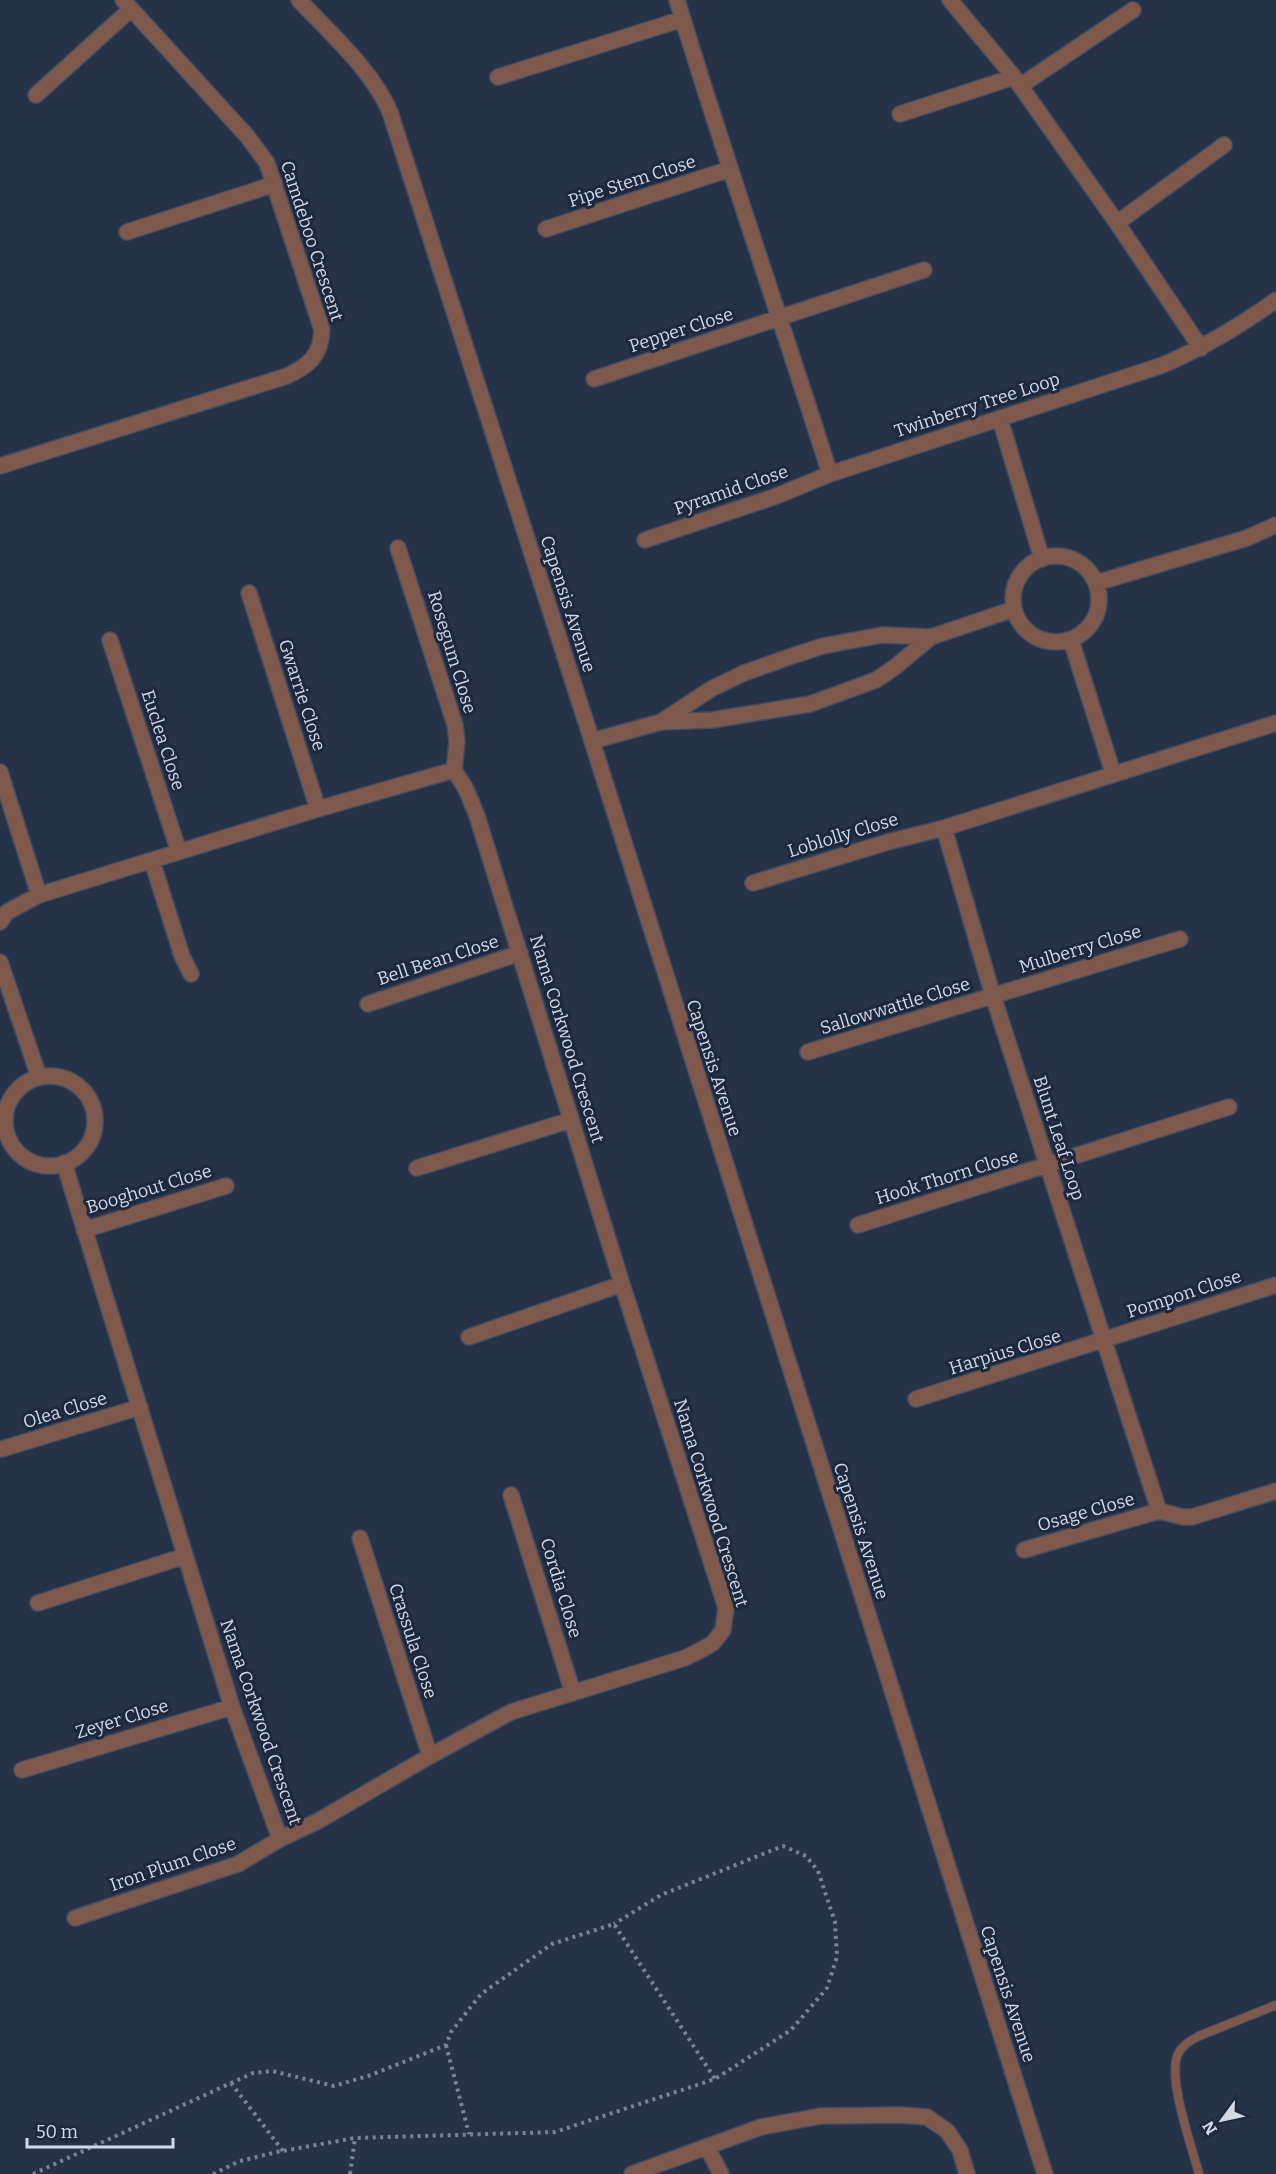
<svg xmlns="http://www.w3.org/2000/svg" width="1276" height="2174" font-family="Bitter,serif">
<rect width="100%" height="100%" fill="#263248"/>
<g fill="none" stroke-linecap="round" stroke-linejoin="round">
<defs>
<path id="service" d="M1199 2174C1192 2147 1167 2078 1178 2054 1182 2045 1191 2040 1199 2036L1276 2005"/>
<path id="minor" d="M677 0C725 159 780 316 830 474
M950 0 1014 77 1117 223 1201 348
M498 77 683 19
M1020 86 1133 10
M36 95 131 9
M900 114 1014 77
M1117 223 1224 145
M546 229 730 169
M127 232 275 184
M594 379 924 270
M1000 419 1042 559
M0 466 287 376C308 366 321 356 322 330L267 163 247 136 123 0
M645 540 774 497 830 474 1163 365C1206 346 1238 327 1276 300
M398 548 455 725 457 742 454 770
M1013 599a43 43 0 1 1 86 0a43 43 0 1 1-86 0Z
M1096 583 1247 538 1276 525
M249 593 318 809
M110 640 179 852
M1071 640 1113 773
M661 722 711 689 744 673 795 655 823 646 882 635 931 637 1014 609
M592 741 661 722 712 720 810 704 876 680 895 667 931 637
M0 772 39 895
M944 828 993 996 1159 1511
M152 861 182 956 191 974
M753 883 888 842 944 828 1276 723
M0 922 7 912 39 895 318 809 454 770
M0 962 39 1077
M368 1004 520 953
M808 1052 1180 939
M5 1121a45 45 0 1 1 90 0a45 45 0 1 1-90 0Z
M64 1163 232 1707 280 1839
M417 1168 571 1120
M858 1225 1229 1107
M84 1230 226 1186
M469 1337 622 1284
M916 1399 1276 1285
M2 1449 140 1407
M511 1495 573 1693
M1159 1511 1183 1517H1192L1276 1491
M360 1538 430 1756
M1024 1550 1159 1511
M38 1603 185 1556
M22 1770 232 1707
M75 1918 238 1864 280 1839 318 1821 430 1756 511 1712 685 1658 703 1649 713 1643 723 1630 726 1608 622 1284 477 816 466 789 454 770
M707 2147 721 2174
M632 2174 761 2127 821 2116 901 2115 927 2117 947 2131 960 2150 967 2174"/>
<path id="tertiary" d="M299 0C329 32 373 71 390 112L592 741 1045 2174"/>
</defs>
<use href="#service" stroke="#424d62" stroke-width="10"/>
<use href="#minor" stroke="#424d62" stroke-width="18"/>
<use href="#tertiary" stroke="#424d62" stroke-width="18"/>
<path stroke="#7b8497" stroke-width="4" stroke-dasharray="3 4.5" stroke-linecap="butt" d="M446 2045 469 2134
M231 2083 283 2151
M33 2174 253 2073 272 2071 334 2086 371 2075 446 2045 451 2032 481 1994 552 1944 614 1924 715 2079
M213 2174 240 2161 277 2152 355 2138 555 2132 715 2079 791 2030 827 1988 837 1957 835 1922 818 1871 806 1856 783 1846 661 1895 614 1924
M350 2174 355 2138"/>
<use href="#service" stroke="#7e594b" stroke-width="8"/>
<use href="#minor" stroke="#7e594b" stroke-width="15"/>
<use href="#tertiary" stroke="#7e594b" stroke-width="15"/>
</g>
<g text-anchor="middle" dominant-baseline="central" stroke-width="6" stroke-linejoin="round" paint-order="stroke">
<g font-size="18" fill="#d2d9e8" stroke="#1d273e">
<text transform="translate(632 181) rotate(-18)">Pipe Stem Close</text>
<text transform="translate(312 241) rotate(72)">Camdeboo Crescent</text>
<text transform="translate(681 330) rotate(-18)">Pepper Close</text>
<text transform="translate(977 405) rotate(-18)">Twinberry Tree Loop</text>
<text transform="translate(731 490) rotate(-19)">Pyramid Close</text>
<text transform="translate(568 604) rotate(72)">Capensis Avenue</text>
<text transform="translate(452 652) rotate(73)">Rosegum Close</text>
<text transform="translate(302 695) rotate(72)">Gwarrie Close</text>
<text transform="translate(163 740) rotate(72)">Euclea Close</text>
<text transform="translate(843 835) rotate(-17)">Loblolly Close</text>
<text transform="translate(1080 949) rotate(-17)">Mulberry Close</text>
<text transform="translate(438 960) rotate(-18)">Bell Bean Close</text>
<text transform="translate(895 1006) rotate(-17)">Sallowwattle Close</text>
<text transform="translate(567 1039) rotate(73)">Nama Corkwood Crescent</text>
<text transform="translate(714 1068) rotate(72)">Capensis Avenue</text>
<text transform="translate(1059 1138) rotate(72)">Blunt Leaf Loop</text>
<text transform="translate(947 1177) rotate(-17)">Hook Thorn Close</text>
<text transform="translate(149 1189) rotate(-17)">Booghout Close</text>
<text transform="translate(1184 1294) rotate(-18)">Pompon Close</text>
<text transform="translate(1005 1352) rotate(-17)">Harpius Close</text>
<text transform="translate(65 1410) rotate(-17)">Olea Close</text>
<text transform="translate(711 1503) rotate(73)">Nama Corkwood Crescent</text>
<text transform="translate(1086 1512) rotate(-16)">Osage Close</text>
<text transform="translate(861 1531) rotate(72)">Capensis Avenue</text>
<text transform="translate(561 1588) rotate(73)">Cordia Close</text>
<text transform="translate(413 1641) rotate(72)">Crassula Close</text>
<text transform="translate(122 1719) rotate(-17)">Zeyer Close</text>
<text transform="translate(261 1722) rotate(71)">Nama Corkwood Crescent</text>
<text transform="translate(173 1864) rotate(-19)">Iron Plum Close</text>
<text transform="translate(1008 1994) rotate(72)">Capensis Avenue</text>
</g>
</g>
<g transform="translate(1222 2120) rotate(237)" stroke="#1d273e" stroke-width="4.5" paint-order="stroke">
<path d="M0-4.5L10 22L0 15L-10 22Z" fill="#d2d9e8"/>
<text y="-9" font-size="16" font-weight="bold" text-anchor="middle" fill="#d2d9e8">N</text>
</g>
<path d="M27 2138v9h146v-9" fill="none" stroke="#d2d9e8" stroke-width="3"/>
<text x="36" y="2138" font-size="18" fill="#d2d9e8" stroke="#1d273e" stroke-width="4.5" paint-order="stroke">50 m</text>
</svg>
